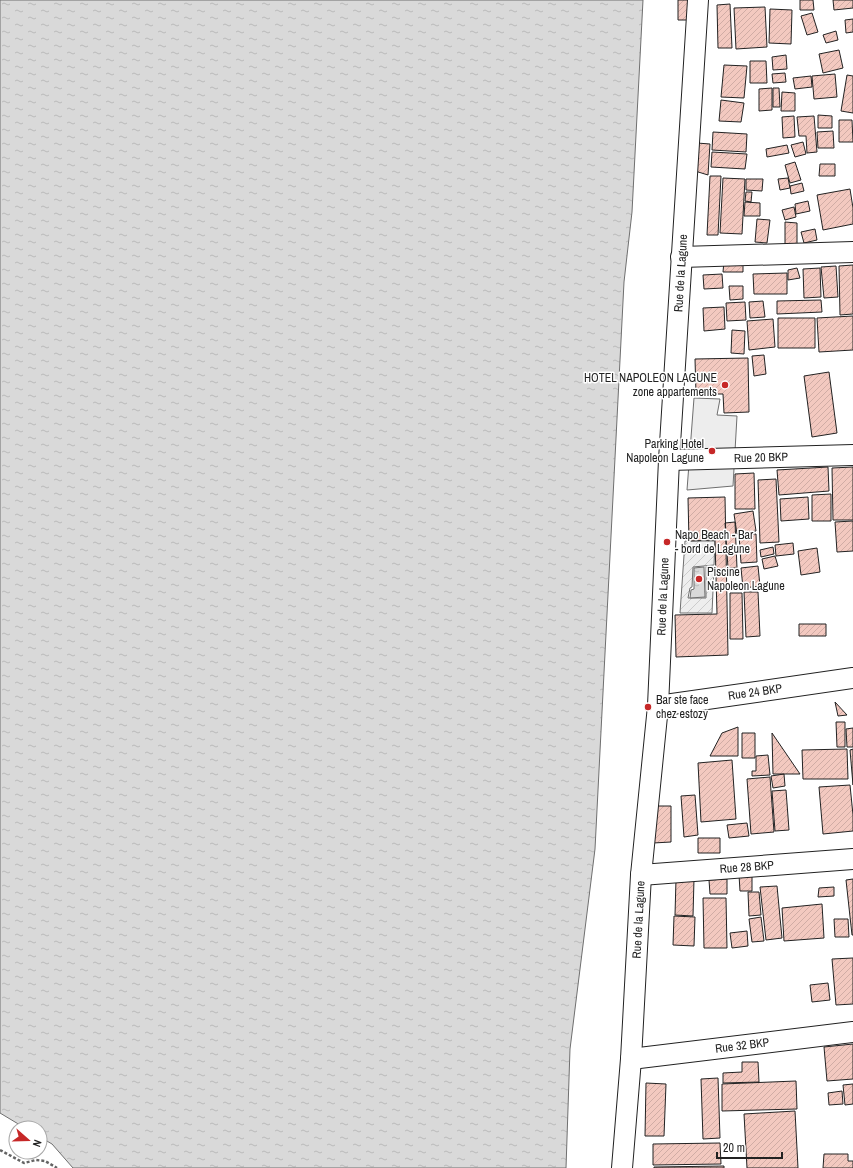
<svg xmlns="http://www.w3.org/2000/svg" width="853" height="1168" font-family="'Archivo Narrow',sans-serif">
<defs>
<pattern id="garden-furrows" width="10" height="10" patternUnits="userSpaceOnUse"><rect width="10" height="10" fill="#eee"/><path d="M-1 1l2-2M0 10L10 0M9 11l2-2" fill="none" stroke="#ccc"/></pattern>
<pattern id="water-ripples" width="26" height="14" patternUnits="userSpaceOnUse"><rect width="26" height="14" fill="#d9d9d9"/><path d="M2 4q2-2 4 0t4 0M15 11q2-2 4 0t4 0" fill="none" stroke="#bababa"/></pattern>
<pattern id="building-hatch" width="6" height="6" patternUnits="userSpaceOnUse"><rect width="6" height="6" fill="#f3c9c0"/><path d="M-1 1l2-2M0 6l6-6M5 7l2-2" fill="none" stroke="#d0aca5"/></pattern>
</defs>
<rect width="100%" height="100%" fill="#fff"/>
<path fill="url(#garden-furrows)" stroke="#6f6f6f" d="M685 541H715L714 565 693 567 692 587 690 588 688 598H706V567L714 568 712 613H680Z"/>
<path fill="#ededed" stroke="#6f6f6f" d="M694 398 720 399 717 415 737 416 733 486 687 490Z"/>
<path fill="url(#water-ripples)" stroke="#6f6f6f" d="M0 0H643L632 212 624 282 595 849 570 1049 566 1168H73L52 1144 40 1137V1128H25L0 1113Z
M704 567 705 597 690 598 691 590 694 589V568Z"/>
<path fill="url(#building-hatch)" stroke="#222" d="M678 0H690L691 20H678Z
M800 0H813L814 10H800Z
M833 0H853V8L834 10Z
M730 4 732 48H718L717 5Z
M765 7 767 47 736 49 734 8Z
M770 9 792 10 791 44 769 43Z
M812 13 818 32 807 35 801 16Z
M853 19V32L846 33 845 20Z
M836 31 838 40 826 43 823 35Z
M839 50 843 68 823 73 819 54Z
M786 55 787 69 773 70 772 57Z
M750 61H766L767 83H750Z
M724 65 747 66 744 98 721 97Z
M785 73 786 82 773 83 772 74Z
M835 74 837 97 814 99 812 76Z
M847 75 853 76V113L841 111Z
M811 76 812 87 795 89 793 78Z
M772 88V110L759 111V89Z
M773 88H779L780 107H773Z
M782 92 795 93V111H781Z
M721 100 744 103 741 122 719 121Z
M818 115 832 116V128H818Z
M794 116 795 137 783 138 782 117Z
M814 116 817 152 807 153 806 136H799L797 117Z
M839 120H852L853 142H839Z
M833 131 834 148H818L817 132Z
M713 132 747 134 746 152 712 150Z
M803 142 806 154 795 157 791 145Z
M697 143 710 144 708 175 695 171Z
M787 145 789 153 767 157 766 149Z
M712 152 747 154 745 169 711 167Z
M795 162 801 180 790 183 785 165Z
M820 164H835V176H819Z
M710 176H721L718 235H707Z
M723 178 745 179 742 234 720 233Z
M788 178 790 188 780 190 778 179Z
M746 179H763L762 191 746 190Z
M802 183 804 191 791 194 790 186Z
M850 189 853 208V224L823 230 817 195Z
M746 192H752L751 202 745 201Z
M808 201 810 211 796 214 795 204Z
M745 202 760 203V216H744Z
M794 207 796 217 785 220 782 210Z
M757 219 770 220 767 243 755 242Z
M785 222 797 223V246H785Z
M815 229 817 240 804 243 801 232Z
M724 261H743V272H723Z
M853 265V314L840 315 839 266Z
M836 266 838 297 824 298 821 267Z
M797 268 800 278 788 280V270Z
M820 268 821 297 804 298 803 269Z
M787 273V294H754L753 274Z
M722 274 723 288 704 289 703 275Z
M729 286H743V299L730 300Z
M821 300 822 312 777 314V301Z
M763 301 765 317 750 318 749 302Z
M745 302 746 320 727 321 726 303Z
M724 307 725 329 704 331 703 308Z
M853 316V350L819 352 817 318Z
M778 318H815V348H778Z
M773 319 775 347 749 350 747 321Z
M732 330 745 331 744 354 731 353Z
M764 355 766 374 754 376 752 356Z
M748 358 749 412 724 413 723 394H696L695 359Z
M829 372 837 433 812 437 804 376Z
M828 467 829 491 779 495 777 470Z
M853 467V520H833L832 468Z
M754 473 755 509H735V474Z
M776 479 779 542 760 543 758 480Z
M831 494V521H812V495Z
M725 497 728 655 676 657 675 615 717 614 715 540 689 541 688 498Z
M808 497 809 519 781 521 780 499Z
M753 511 756 531 737 534 734 514Z
M853 521V551L837 552 835 522Z
M735 522 737 568H728L725 523Z
M756 534 757 562 741 563 739 535Z
M793 543 794 554 776 556 775 545Z
M773 547 774 554 761 557 760 550Z
M817 548 820 572 801 575 798 551Z
M775 556 778 566 764 569 762 559Z
M758 566 760 586 743 588 741 568Z
M744 592H758L760 636 746 637Z
M730 593H742L743 639H730Z
M799 624H826V636H799Z
M835 702 847 715 838 716Z
M836 722H845V747H837Z
M738 727V756H710L722 733Z
M853 728V747H847L846 729Z
M742 733H755V758H742Z
M772 733 800 774H773Z
M847 749 848 779H803L802 750Z
M853 749V785L850 750Z
M768 755 770 775 752 776V771H756V756Z
M732 760 736 819 701 822 698 763Z
M784 774 785 786 773 788 771 776Z
M770 777 774 832 751 834 747 779Z
M850 785 853 815V831L823 834 819 787Z
M786 790 789 830 775 831 772 791Z
M695 795 698 835 684 837 681 796Z
M653 806H671V842L653 843Z
M747 823 749 836 729 838 727 825Z
M698 838H720V853H698Z
M739 875H752V891H740Z
M676 879H694L693 916 675 915Z
M727 879V894H710L709 880Z
M853 879V935H852L846 880Z
M777 886 782 938 766 940 760 887Z
M834 887V896L818 897 819 888Z
M748 892H759L761 915 749 916Z
M703 898H726L727 948H704Z
M822 904 824 938 784 941 782 908Z
M674 916 695 917 694 946 673 945Z
M761 917 764 941 752 942 749 919Z
M834 919H848L849 937H835Z
M747 931 748 946 732 948 730 933Z
M853 958V1004L836 1005 832 959Z
M828 983 830 1000 812 1002 810 985Z
M853 1044V1079L827 1081 824 1047Z
M742 1062H758L759 1082 723 1083V1073L742 1072Z
M718 1078 720 1138 703 1139 701 1079Z
M796 1081 797 1109 722 1111V1084Z
M646 1083 666 1084 664 1136H645Z
M853 1084V1104L845 1105 843 1085Z
M842 1091 843 1104 829 1105 828 1093Z
M795 1111 798 1168H747L744 1114Z
M720 1143 721 1164 653 1165V1144Z
M824 1154H848V1161H853V1168H823Z
M724 1166V1168H654V1167Z"/>
<g fill="none" stroke-linecap="round" stroke-linejoin="round">
<defs>
<g id="minor">
<path d="M681 257 853 252"/>
<path id="s1" d="M669 460 853 455"/>
<path id="s2" d="M658 706 853 678"/>
<path id="s3" d="M641 875 853 859"/>
<path id="s4" d="M631 1059 853 1032"/>
<path id="s5" d="M622 1168 631 1059 641 875 658 706 669 460 698 0"/>
</g>
</defs>
<use href="#minor" stroke="#222" stroke-width="22"/>
<path stroke="#646464" stroke-width="2.5" stroke-dasharray="3 2" stroke-linecap="butt" d="M0 1150 24 1163 36 1160 45 1161 57 1168"/>
<use href="#minor" stroke="#fff" stroke-width="20"/>
</g>
<g fill="#c62828" stroke="#fff" stroke-width="1.5">
<circle cx="725" cy="385" r="4"/>
<circle cx="712" cy="451" r="4"/>
<circle cx="667" cy="542" r="4"/>
<circle cx="699" cy="579" r="4"/>
<circle cx="648" cy="707" r="4"/>
</g>
<g text-anchor="middle" dominant-baseline="central" stroke-width="3" stroke-linejoin="round" paint-order="stroke">
<g font-size="12" fill="#222" stroke="#fff">
<text stroke="none"><textPath href="#s5" startOffset="897">Rue de la Lagune</textPath></text>
<text stroke="none"><textPath href="#s1" startOffset="92">Rue 20 BKP</textPath></text>
<text stroke="none"><textPath href="#s5" startOffset="573">Rue de la Lagune</textPath></text>
<text stroke="none"><textPath href="#s2" startOffset="98">Rue 24 BKP</textPath></text>
<text stroke="none"><textPath href="#s3" startOffset="106">Rue 28 BKP</textPath></text>
<text stroke="none"><textPath href="#s5" startOffset="249">Rue de la Lagune</textPath></text>
<text stroke="none"><textPath href="#s4" startOffset="112">Rue 32 BKP</textPath></text>
</g>
<g font-size="12" fill="#222" stroke="#fff" text-anchor="start">
<text x="717" y="378" text-anchor="end">HOTEL NAPOLEON LAGUNE<tspan x="717" dy="14">zone appartements</tspan></text>
<text x="704" y="444" text-anchor="end">Parking Hotel<tspan x="704" dy="14">Napoleon Lagune</tspan></text>
<text x="675" y="535">Napo Beach - Bar<tspan x="675" dy="14">- bord de Lagune</tspan></text>
<text x="707" y="572">Piscine<tspan x="707" dy="14">Napoleon Lagune</tspan></text>
<text x="656" y="700">Bar ste face<tspan x="656" dy="14">chez estozy</tspan></text>
</g>
</g>
<g transform="translate(28 1140) rotate(110)"><circle r="19" fill="#ffffff" stroke="#a7a7a7"/>
<path d="M0-3L7 15L0 10L-7 15Z" fill="#c62828"/>
<text y="-6" font-size="11" font-weight="bold" text-anchor="middle" fill="#222222">N</text>
</g>
<path d="M717 1152v6h65v-6" fill="none" stroke="#222222" stroke-width="2"/>
<text x="723" y="1152" font-size="12" fill="#222222" stroke="#ffffff" stroke-width="3" paint-order="stroke">20 m</text>
</svg>
